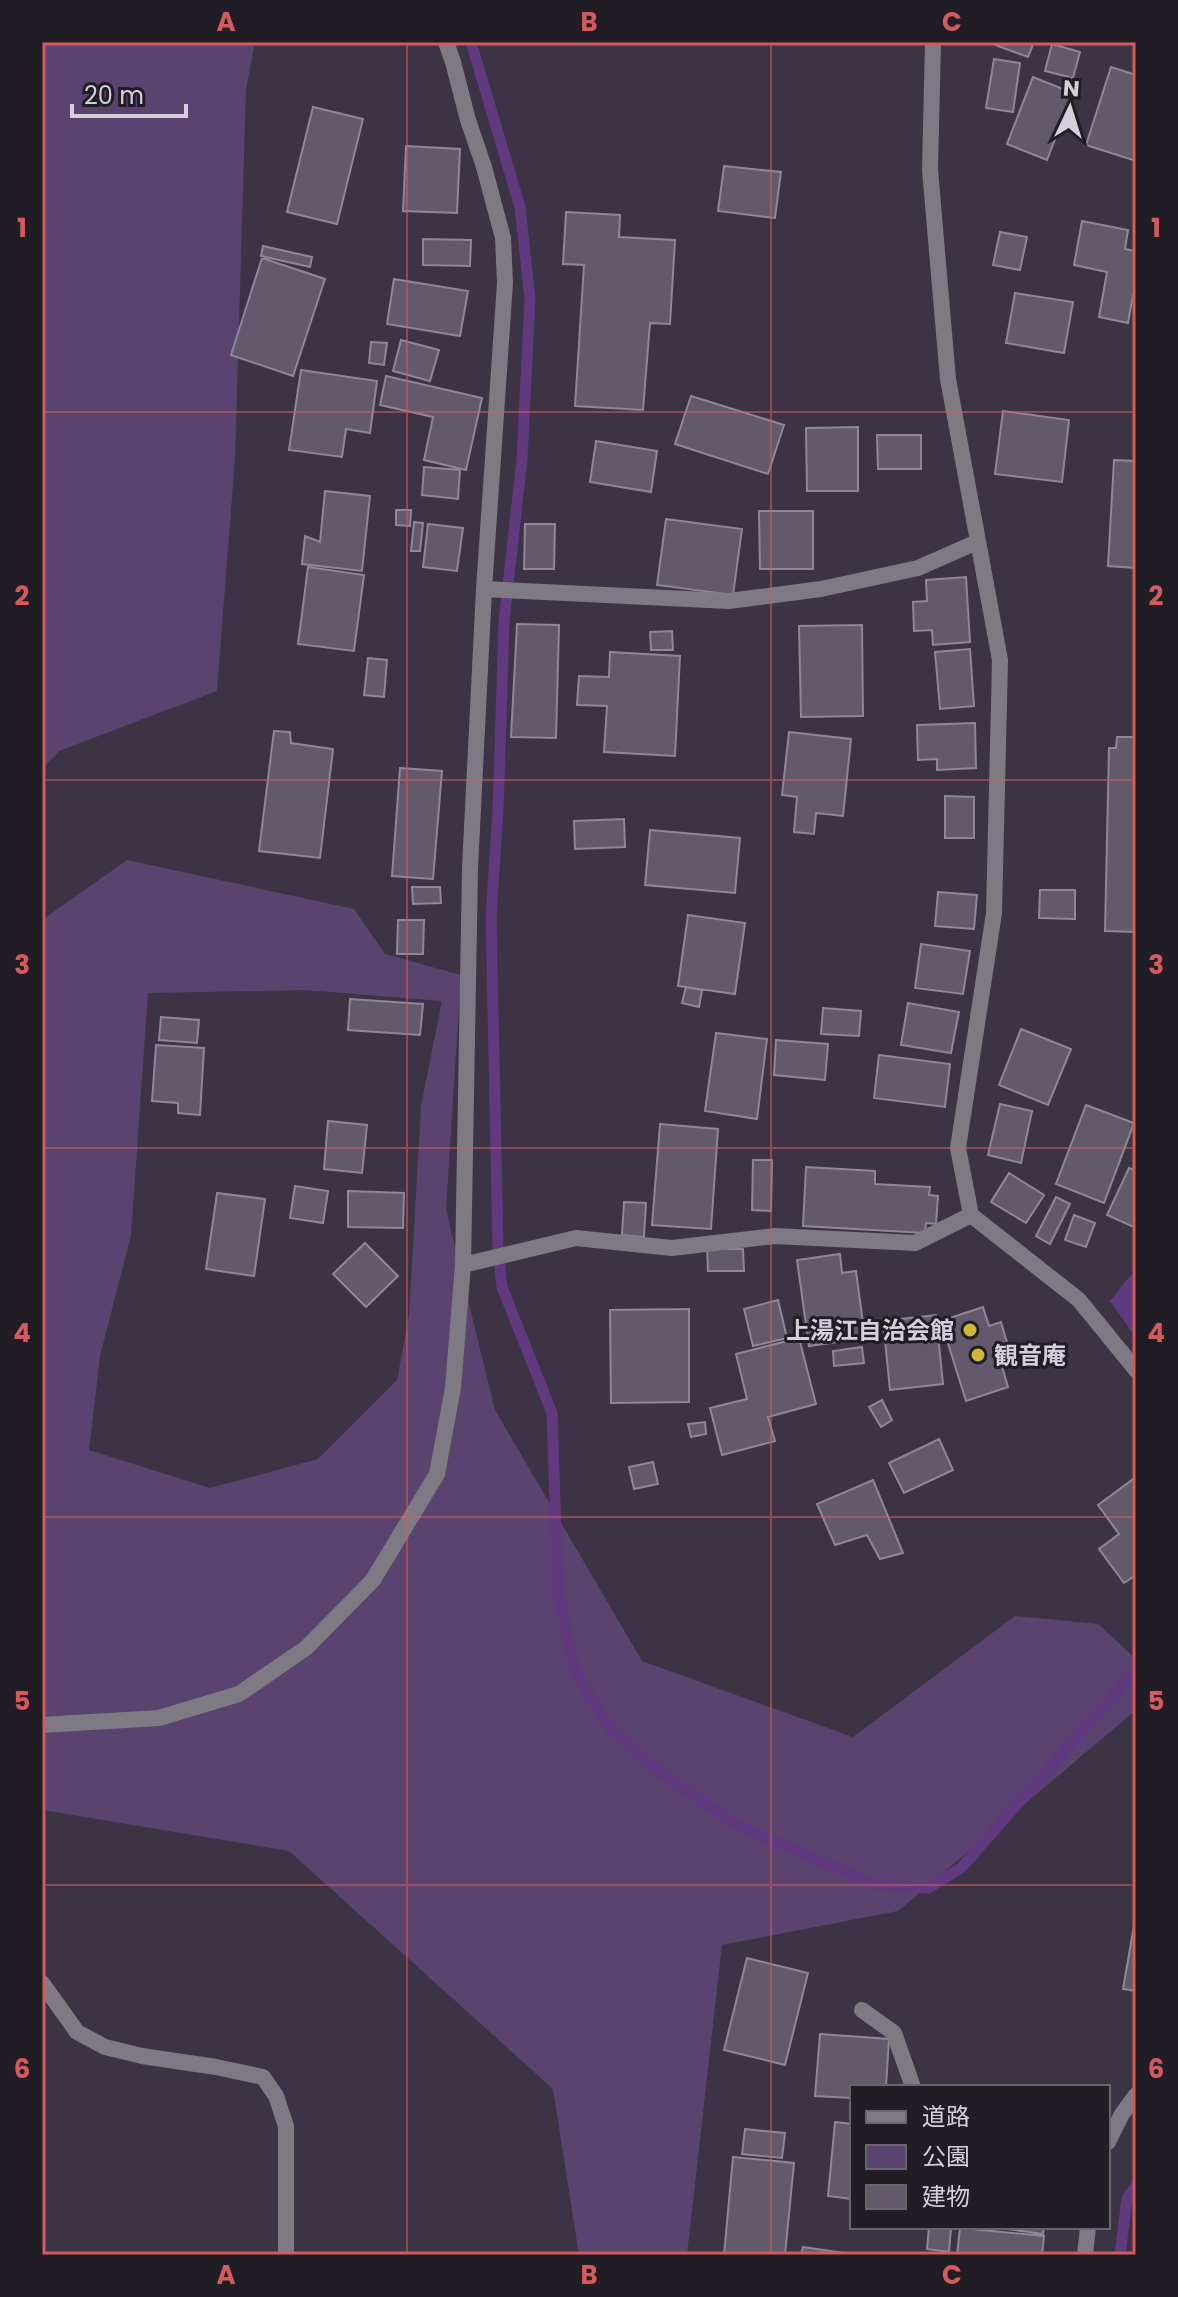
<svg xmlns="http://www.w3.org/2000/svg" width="1178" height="2297" font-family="Poppins,'Noto Sans JP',sans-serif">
<rect width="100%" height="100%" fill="#3c3344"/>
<path fill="#5a436e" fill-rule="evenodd" d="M42 42H255L246 89 235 459 217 691 59 751 42 769Z
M127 860 354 909 385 954 461 975 446 1210 495 1410 642 1661 853 1737 1015 1616 1098 1624 1136 1659V1710L898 1911 722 1945 687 2255H579L553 2089 289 1851 42 1810V920ZM305 990 442 1001 421 1106 409 1316 397 1380 318 1459 210 1488 89 1450 100 1356 131 1235 148 993Z"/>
<path fill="#60397e" d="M1136 1272V1338L1110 1301 1129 1277Z"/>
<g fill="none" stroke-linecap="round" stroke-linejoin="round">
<path stroke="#60397e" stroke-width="11" d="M471 42 520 207 530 299 522 459 504 621 498 811 491 916 498 1247 502 1287 552 1413 558 1589 574 1669 610 1729 660 1772 735 1824 874 1884 928 1888 961 1868 1136 1670
M1120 2255 1127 2198 1136 2186"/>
</g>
<path fill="#62596b" stroke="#90869a" stroke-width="2" d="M996 42H1034L1028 57 995 45Z
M1052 44 1080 52 1073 78 1045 71Z
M994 59 1020 63 1013 112 986 108Z
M1111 67 1136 75V161L1086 145Z
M1033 77 1073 93 1047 160 1007 144Z
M313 107 363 119 337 224 287 212Z
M406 146 460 149 457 213 403 211Z
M724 166 781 172 775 218 718 211Z
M566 212 620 215 619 237 675 240 670 324 650 323 643 410 575 406 584 265 563 264Z
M1082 221 1128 230 1125 249 1136 251V296L1133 295 1128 323 1099 317 1107 272 1074 265Z
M1000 232 1027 237 1020 270 993 265Z
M423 239 471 240 470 266 423 265Z
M263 246 312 257 310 267 261 256Z
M262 258 325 279 293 376 231 355Z
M394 279 468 291 460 336 387 324Z
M1015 293 1073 302 1064 353 1006 343Z
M401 340 439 350 430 381 393 371Z
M371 342 387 343 384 365 369 363Z
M301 370 377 381 370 433 346 429 342 457 289 450Z
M386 376 482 398 466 470 424 460 433 417 380 405Z
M691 396 784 425 768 474 675 444Z
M1003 411 1069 420 1062 482 995 474Z
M858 427V491H807L806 428Z
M877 435H921V469H878Z
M596 441 657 451 651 492 590 482Z
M1114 460 1136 461V568L1108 566Z
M424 467 460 470 458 499 422 495Z
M325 491 370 496 362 571 302 564 305 536 320 542Z
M396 510H411L410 526 396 525Z
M759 511H813V569H760Z
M666 519 742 529 733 595 657 585Z
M414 522 423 523 420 551H411Z
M428 524 463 528 457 571 423 567Z
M525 524H555L554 569H524Z
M308 567 364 575 354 651 298 644Z
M966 577 970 642 933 645 932 630 914 631 913 602 927 601 926 580Z
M517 624 559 625 556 738 511 737Z
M862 625 863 716 801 717 799 626Z
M672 631 673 650H651L650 632Z
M970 649 974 706 940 709 935 652Z
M610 652 680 656 675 756 604 752 607 706 577 705 579 676 609 677Z
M368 658 387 660 384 697 364 695Z
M975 723 976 768 937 770V759L918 760 917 725Z
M274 731 290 732 291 743 333 749 320 858 259 851Z
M789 732 851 739 843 816 816 813 814 834 794 832 797 797 782 795Z
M1117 737H1136V932L1105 931 1109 748H1116Z
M400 768 442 771 433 879 392 876Z
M945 796 974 797V838H945Z
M624 819 625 847 575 849 574 821Z
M650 830 740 838 735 893 645 885Z
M412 887H440L441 903 413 904Z
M1040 890H1075V919L1039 918Z
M938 892 977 895 974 929 935 926Z
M688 915 745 923 735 994 678 986Z
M398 920H424L423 954H397Z
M921 944 970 951 963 994 915 988Z
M686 987 702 990 699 1007 682 1003Z
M350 999 423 1004 420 1035 348 1030Z
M908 1003 959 1012 951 1053 901 1045Z
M823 1008 861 1011 859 1036 821 1034Z
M161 1017 199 1020 197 1043 159 1040Z
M1021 1029 1071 1049 1048 1105 999 1085Z
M716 1033 767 1039 757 1119 705 1111Z
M776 1040 828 1044 825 1080 774 1075Z
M156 1045 204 1048 200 1115 178 1113V1103L152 1101Z
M879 1055 950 1064 945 1107 874 1098Z
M1000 1104 1032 1111 1021 1163 988 1155Z
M1086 1105 1134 1123 1104 1203 1056 1184Z
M328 1121 367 1125 362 1173 324 1169Z
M660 1124 718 1129 711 1229 652 1225Z
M753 1160H772L771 1211 752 1210Z
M806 1167 875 1171V1184L930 1187 929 1195 938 1196 936 1224 926 1223 925 1233 803 1226Z
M1129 1168 1136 1171V1228L1107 1215Z
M1009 1173 1044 1195 1026 1223 991 1202Z
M295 1186 328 1191 323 1223 290 1218Z
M348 1191 404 1193 403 1228 348 1227Z
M217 1193 265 1199 254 1276 206 1269Z
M1056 1197 1070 1204 1050 1244 1036 1236Z
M624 1202 646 1203 644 1237 622 1235Z
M1074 1215 1095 1223 1086 1247 1065 1240Z
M365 1243 398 1276 366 1307 333 1274Z
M707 1249H743L744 1271H708Z
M840 1254 842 1273 856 1271 865 1338 809 1346 797 1260Z
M778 1300 787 1338 753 1346 744 1309Z
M983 1307 989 1326 1001 1322 1010 1353 999 1356 1008 1387 966 1401 941 1321Z
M689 1309V1402L611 1403 610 1310Z
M936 1315 943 1384 890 1390 883 1321Z
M799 1338 816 1404 768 1417 775 1441 722 1455 710 1408 747 1399 736 1354Z
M862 1347 864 1363 834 1366 833 1351Z
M882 1400 892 1420 881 1427 869 1407Z
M705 1422 706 1434 691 1437 688 1424Z
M939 1439 953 1470 904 1493 889 1463Z
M653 1462 658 1484 634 1489 629 1467Z
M1136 1477V1575L1124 1583 1099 1549 1119 1534 1098 1505Z
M873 1480 903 1553 880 1559 867 1535 835 1545 817 1504Z
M1136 1914V1991L1123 1989Z
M747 1958 808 1973 785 2065 724 2050Z
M820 2034 889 2039 886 2087H852V2098L815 2096Z
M835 2122 852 2124V2199L828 2196Z
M745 2129 785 2133 782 2158 742 2154Z
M733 2157 794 2163 785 2255H724Z
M929 2227H951L949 2252 927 2249Z
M992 2227H1044L1043 2234Z
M960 2228 1044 2236 1042 2255H957Z
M803 2247 852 2254V2255H801Z"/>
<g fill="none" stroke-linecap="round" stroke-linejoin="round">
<path stroke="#7e7a83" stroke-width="16" d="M862 2010 894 2033 913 2087"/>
<path stroke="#7e7a83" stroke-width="16" d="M933 42 930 170 948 379 1000 660 994 913 958 1148 971 1215 1079 1300 1136 1370
M484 589 729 601 821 589 918 568 977 542
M463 1265 576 1238 672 1248 775 1236 915 1243 971 1215
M42 1725 159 1718 239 1694 306 1648 373 1580 437 1474 453 1388 463 1265 470 868 484 589 505 283 503 238 484 167 468 120 453 62 446 42
M42 1983 77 2032 105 2047 142 2056 216 2067 263 2077 276 2096 286 2126V2255
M1108 2142 1122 2114 1136 2095
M1085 2255 1088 2227"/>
</g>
<path fill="none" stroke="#d55a5d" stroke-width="2" stroke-opacity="0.55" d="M407 42V2255M771 42V2255M42 412H1136M42 780H1136M42 1148H1136M42 1517H1136M42 1885H1136"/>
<g fill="#cfb837" stroke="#211d25" stroke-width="3">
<circle cx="970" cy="1330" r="8"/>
<circle cx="978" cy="1355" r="8"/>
</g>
<g text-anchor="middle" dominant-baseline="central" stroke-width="6" stroke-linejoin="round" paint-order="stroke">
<g font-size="24" font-weight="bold" fill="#d4cfda" stroke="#211d25" text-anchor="end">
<text x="954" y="1330">上湯江自治会館</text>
<text x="994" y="1355" text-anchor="start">観音庵</text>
</g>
</g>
<rect width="1178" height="2297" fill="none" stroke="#211d25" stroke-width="88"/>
<rect x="850" y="2085" width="260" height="144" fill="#211d25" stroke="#69646d" stroke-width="2"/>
<rect x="866" y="2111" width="40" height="12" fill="#7e7a83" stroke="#69646d" stroke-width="2"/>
<text x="922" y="2125" font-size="24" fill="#d4cfda">道路</text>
<rect x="866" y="2145" width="40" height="24" fill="#5a436e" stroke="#69646d" stroke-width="2"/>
<text x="922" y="2165" font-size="24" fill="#d4cfda">公園</text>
<rect x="866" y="2185" width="40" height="24" fill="#62596b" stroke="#69646d" stroke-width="2"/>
<text x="922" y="2205" font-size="24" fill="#d4cfda">建物</text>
<g transform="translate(1070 108) rotate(4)" stroke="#211d25" stroke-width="6" paint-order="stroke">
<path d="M0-6L14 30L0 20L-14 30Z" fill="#d4cfda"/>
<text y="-12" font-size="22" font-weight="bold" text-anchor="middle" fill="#d4cfda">N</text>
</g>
<path d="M72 104v12h114v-12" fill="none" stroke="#d4cfda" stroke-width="4"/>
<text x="84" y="104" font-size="24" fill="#d4cfda" stroke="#211d25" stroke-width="6" paint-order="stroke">20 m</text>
<rect x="44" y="44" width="1090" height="2209" fill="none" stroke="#d55a5d" stroke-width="3"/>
<g font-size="26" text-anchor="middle" font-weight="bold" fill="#d55a5d">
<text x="226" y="31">A</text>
<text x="589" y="31">B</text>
<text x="952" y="31">C</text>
<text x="22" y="237">1</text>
<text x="1156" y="237">1</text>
<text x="22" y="605">2</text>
<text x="1156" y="605">2</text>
<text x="22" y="974">3</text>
<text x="1156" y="974">3</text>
<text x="22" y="1342">4</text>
<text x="1156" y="1342">4</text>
<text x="22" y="1710">5</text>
<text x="1156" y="1710">5</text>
<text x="22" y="2078">6</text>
<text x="1156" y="2078">6</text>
<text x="226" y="2284">A</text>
<text x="589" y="2284">B</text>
<text x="952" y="2284">C</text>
</g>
</svg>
